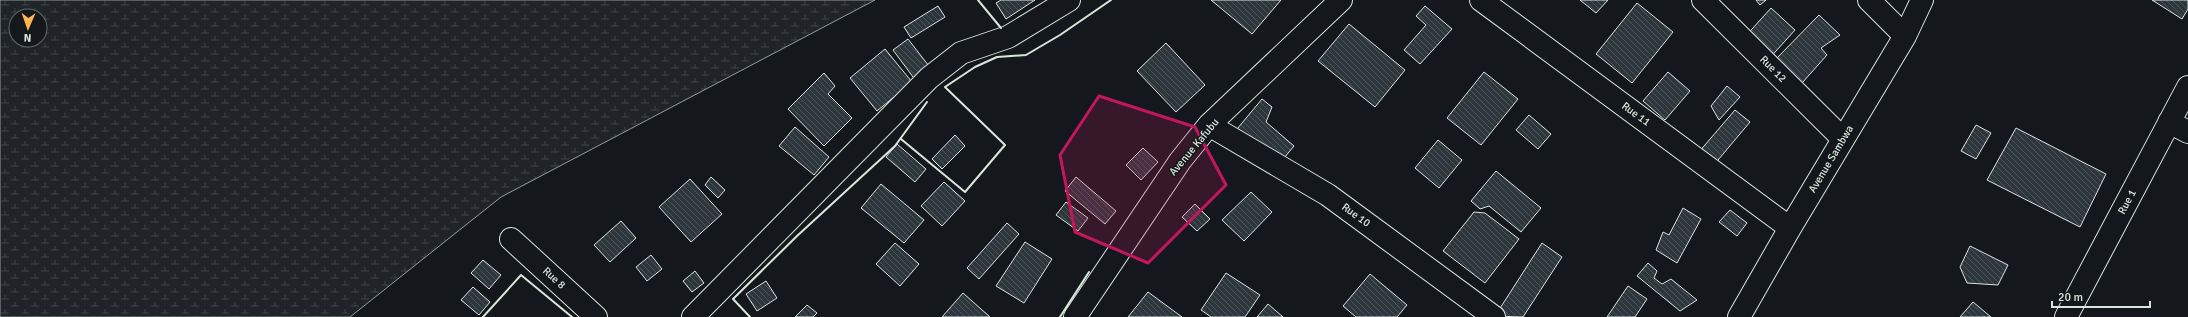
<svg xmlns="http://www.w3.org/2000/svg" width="2188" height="317" font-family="Signika,sans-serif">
<defs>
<pattern id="wetland-marsh" width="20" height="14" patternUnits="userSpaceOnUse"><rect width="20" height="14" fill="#202428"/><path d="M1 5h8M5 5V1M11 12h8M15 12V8" fill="none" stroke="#404447"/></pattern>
<pattern id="building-back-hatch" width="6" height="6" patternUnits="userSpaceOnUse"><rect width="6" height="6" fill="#2c363c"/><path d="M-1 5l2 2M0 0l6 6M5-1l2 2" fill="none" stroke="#4a5358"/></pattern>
</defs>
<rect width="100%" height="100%" fill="#14181c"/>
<path fill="url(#wetland-marsh)" stroke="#939e99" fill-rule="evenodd" d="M0 0H875L501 197 350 317H0ZM16 16H40V40H16Z"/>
<path fill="url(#building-back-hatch)" stroke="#d8e6dc" d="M1001 0H1035L1006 19 996 3Z
M1211 0H1281L1252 34Z
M1580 0H1608L1596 13Z
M1756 0H1766L1760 5Z
M2152 0H2188V9L2182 19Z
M1637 3 1673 32 1632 83 1596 54Z
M938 6 945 17 911 38 904 27Z
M1425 6 1452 29 1420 64 1404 50 1426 25 1416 16Z
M1771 8 1795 30 1767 61 1743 39Z
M1819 15 1840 35 1821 48 1827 55 1802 83 1776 59Z
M1349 24 1405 70 1375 107 1318 61Z
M908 39 932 70 916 81 893 50Z
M1166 43 1205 85 1176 112 1137 71Z
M885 49 912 82 877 111 850 78Z
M1484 72 1518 99 1481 145 1447 118Z
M1668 72 1690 91 1665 120 1643 101Z
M824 73 835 86 828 94 852 118 824 146 788 109Z
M1727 86 1740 97 1719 120 1711 106Z
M1262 99 1272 107 1266 122 1294 146 1279 164 1237 129Z
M1735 110 1750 122 1713 166 1698 153Z
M1529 115 1551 134 1538 149 1516 130Z
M1976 125 1991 133 1976 159 1961 151Z
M795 127 829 157 814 175 779 146Z
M2016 128 2106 174 2080 227 1987 180Z
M955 135 965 146 942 169 932 159Z
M1438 140 1462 160 1439 188 1415 168Z
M897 144 926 169 915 182 886 157Z
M1143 148 1158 162 1141 180 1126 165Z
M1496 171 1541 208 1521 232 1489 206 1480 209 1471 201Z
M711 177 725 190 718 198 705 185Z
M1076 177 1116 211 1105 224 1065 191Z
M690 179 722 214 691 242 659 207Z
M944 182 965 201 942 226 921 206Z
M881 184 924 220 904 243 861 208Z
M1251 192 1272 212 1244 241 1222 220Z
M1066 202 1088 218 1078 231 1056 215Z
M1195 204 1210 219 1197 231 1182 217Z
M1683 208 1701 219 1677 263 1656 250 1663 232 1669 235Z
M1730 210 1747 223 1737 236 1719 222Z
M1474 212 1485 213 1519 239 1485 283 1443 251Z
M621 221 636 238 610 262 594 245Z
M1007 223 1019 234 979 279 967 268Z
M1025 242 1052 259 1024 303 996 286Z
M895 243 919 264 900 286 876 264Z
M1542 243 1562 257 1523 317 1495 316Z
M1970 246 2008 265 1998 285 1967 283 1960 267Z
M651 255 662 269 647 281 636 267Z
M483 260 501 275 489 289 471 273Z
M1648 263 1657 271 1654 278 1662 284 1671 279 1697 300 1680 311 1637 276Z
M695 271 704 283 692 292 683 281Z
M1226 273 1260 295 1245 317H1211L1201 310Z
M1370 274 1407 305 1397 317H1356L1343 306Z
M766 281 777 298 757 311 746 294Z
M1628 286 1647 299 1635 317H1607Z
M473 287 490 302 479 315 461 300Z
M1148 292 1182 317H1128Z
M963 293 990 317H942Z
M1973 302 1991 317H1960Z
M1268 304 1283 317H1257Z
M807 305 817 313 813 317H795Z"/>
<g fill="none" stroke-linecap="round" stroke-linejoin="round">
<defs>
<path id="street" d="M1481 0 1790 228
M1703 0 1843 139
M1869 0 1905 36
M2169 122 2188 132
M1209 125 1328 195 1494 317
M511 239 596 317
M693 317 929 78 961 53 1008 37 1069 0
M1075 317 1180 161 1209 125 1341 0
M1739 317 1790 228 1905 36 1922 0
M2066 317 2188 87"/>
</defs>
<use href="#street" stroke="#d8e6dc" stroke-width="24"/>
<use href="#street" stroke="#14181c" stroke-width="22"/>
<path stroke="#d8e6dc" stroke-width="2" d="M978 0 1001 28
M901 139 965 192 1005 145 945 87 975 67 997 57 1026 55 1060 35 1111 0
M483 317 521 275 572 317
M750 317 733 299 797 236 895 146 927 102
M1060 317 1089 272"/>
</g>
<path fill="#c2185b" fill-opacity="0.2" stroke="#c2185b" stroke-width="3" stroke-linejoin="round" d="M1099 96 1195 127 1226 185 1148 263 1075 232 1060 155Z"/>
<g text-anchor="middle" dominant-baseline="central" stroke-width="3" stroke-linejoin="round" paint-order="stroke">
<g font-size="11" fill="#d8e6dc" stroke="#14181c">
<text transform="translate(1773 69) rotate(45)">Rue 12</text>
<text transform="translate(1636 114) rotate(36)">Rue 11</text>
<text transform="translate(1194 147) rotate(-50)">Avenue Kafubu</text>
<text transform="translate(1831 159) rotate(-59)">Avenue Sambwa</text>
<text transform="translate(2127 202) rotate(-62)">Rue 1</text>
<text transform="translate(1356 215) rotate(36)">Rue 10</text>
<text transform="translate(554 278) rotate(42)">Rue 8</text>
</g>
</g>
<g transform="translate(28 28) rotate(182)"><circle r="19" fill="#14181c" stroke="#626a69"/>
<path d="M0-3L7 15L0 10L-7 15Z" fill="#ffb74d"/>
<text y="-6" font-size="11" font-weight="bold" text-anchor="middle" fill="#d8e6dc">N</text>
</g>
<path d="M2052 301v6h98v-6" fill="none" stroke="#d8e6dc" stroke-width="2"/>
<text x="2058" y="301" font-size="12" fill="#d8e6dc" stroke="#14181c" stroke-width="3" paint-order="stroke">20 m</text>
</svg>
